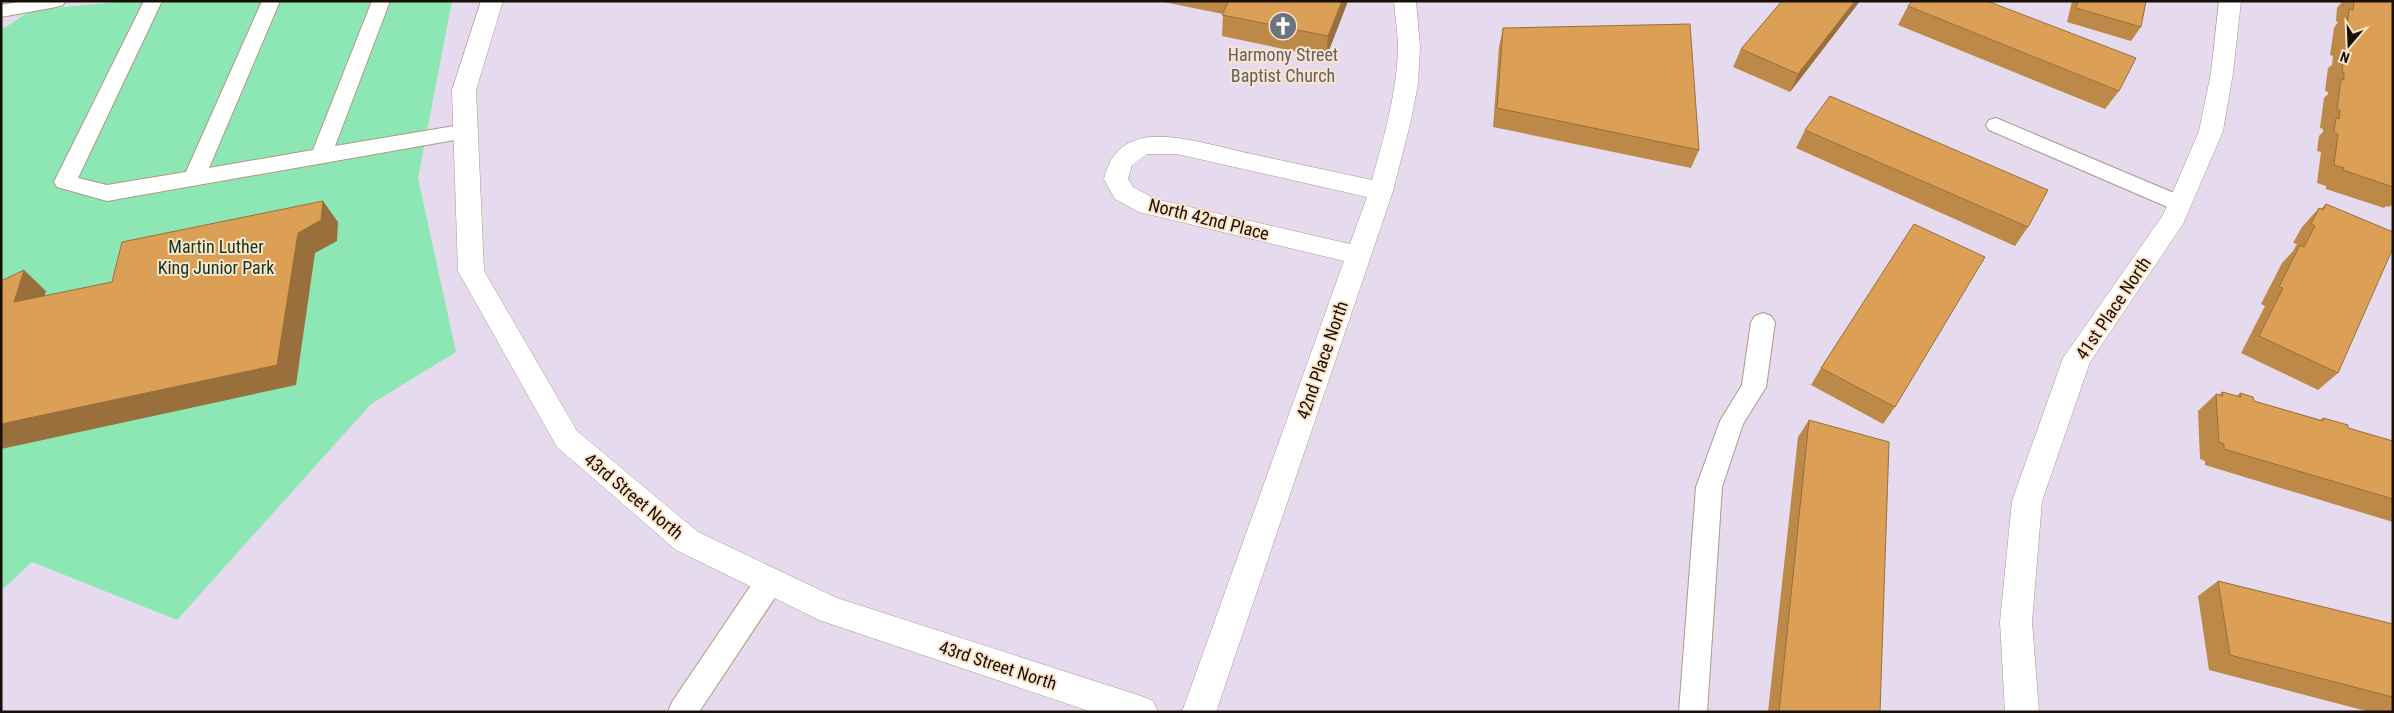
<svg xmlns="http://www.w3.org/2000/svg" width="2394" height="713" font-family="'Roboto Condensed',sans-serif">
<rect width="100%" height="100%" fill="#fce4ca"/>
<path fill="#e5daee" d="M1 1H2393V712H1Z"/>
<path fill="#8de7b4" d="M129 1H452L418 178 456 352 371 404 177 620 32 562 1 591V30L32 10Z"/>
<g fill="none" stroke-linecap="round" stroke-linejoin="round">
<defs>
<path id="service" d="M23 1H65L63 5 56 7 1 17V5Z
M144 1H162L78 178 107 185 186 172 262 1H280L209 168 313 150 372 1H390L335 146 466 124 473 126 476 131 473 136 466 138 107 201 57 187 54 182Z
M1996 118 2188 199 2191 204 2188 209 2180 212 2172 209 1989 130 1986 125 1989 120Z
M1763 313 1771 316 1775 322 1766 387 1743 424 1722 487 1707 712H1679L1696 487 1720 421 1742 385 1751 322 1755 316Z
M770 569 780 572 783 581 780 590 699 712H668L672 702 760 572Z"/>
<path id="minor" d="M481 1H503L476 90 484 271 577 431 698 532 837 598 1141 696 1153 701 1158 712H1092L819 620 676 550 557 447 458 271 452 90Z
M1394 1H1416L1420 47 1418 84 1411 120 1393 191 1216 712H1182L1344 261 1139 212 1115 199 1104 179C1109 161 1116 147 1136 140 1164 129 1222 148 1252 154 1292 163 1332 171 1372 180 1384 137 1397 93 1398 48 1398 32 1395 17 1394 1ZM1147 154H1177L1367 197 1350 244 1155 199 1133 187 1128 179 1132 165Z
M2219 1H2241L2233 73 2223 131 2183 224 2090 362 2042 501 2032 622 2039 712H2005L2000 622 2012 501 2063 358 2163 215 2199 131 2211 73Z"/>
</defs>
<use href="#service" stroke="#b09a81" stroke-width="2"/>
<use href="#minor" stroke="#b09a81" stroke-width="1"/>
<use href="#service" fill="#fff" fill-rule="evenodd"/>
<use href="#minor" fill="#fff" fill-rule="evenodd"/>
</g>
<path fill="#bc8949" d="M1159 1H1348L1326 58 1222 36 1223 14Z
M1860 1 1790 92 1733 67 1741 49Z
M2072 1H2146L2141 27 2131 41 2067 22Z
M2342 1H2393V204L2389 207 2386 206 2384 208 2326 189V186L2317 183 2321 152 2317 151 2319 136 2323 132V129L2320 128 2324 98 2328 94V92L2325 91 2328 68 2332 65 2333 56 2330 55 2334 28 2338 22 2336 21 2337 8 2341 3Z
M1908 6 2119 91 2105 109 1898 25Z
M1503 28 1699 150 1691 168 1493 127 1499 47Z
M1805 130 2028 227 2015 246 1796 148Z
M2326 204 2338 373 2318 390 2241 353 2265 306 2261 304 2282 263 2293 251 2297 244 2293 243 2302 227 2319 208 2321 209Z
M1821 368 1895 407 1883 424 1811 385Z
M2222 392 2237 396 2240 393 2254 401 2320 420 2323 418 2348 428 2393 441V522L2205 465V461L2200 459 2198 411 2216 394 2219 395Z
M1809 420 1880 712H1768L1798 437Z
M2218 581 2393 624V712H2370L2209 670 2198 596Z"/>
<path fill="#996f3c" d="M1342 1H1348L1326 58 1328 36Z
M1855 1H1860L1790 92 1798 74Z
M323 201 338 222 337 241 315 253 296 385 1 449V424L298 233Z
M24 270 46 291 37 323 14 302Z"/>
<path fill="#db9f55" stroke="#996f3c" d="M1229 1H1342L1328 36 1222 15Z
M1782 1H1855L1798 74 1741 49Z
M1912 1H1987L2136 58 2119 91 1908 6Z
M2078 1H2146L2141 27 2076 8Z
M2352 1H2393V187L2343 170 2344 168 2334 165 2338 134 2334 132 2336 118 2339 119 2340 110 2337 109 2341 79 2344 80V73L2342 72 2345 50 2347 51 2349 37 2346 36 2349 9 2353 10 2354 3H2351Z
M1690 24 1699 150 1497 108 1503 28Z
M1830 96 2048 190 2028 227 1805 130Z
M323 201 321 220 298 233 277 365 1 424V281L24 270 14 302 112 282 122 242Z
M2326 204 2393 232V248L2338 373 2259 336 2283 288 2279 287 2300 245 2304 247 2315 226 2311 224 2319 208 2323 210Z
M1914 224 1985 257 1895 407 1821 368Z
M2222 392 2241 397 2240 393 2253 397 2254 401 2323 421V418L2348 425V428L2393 441V499L2224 449V444L2219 442 2216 394 2223 396Z
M1809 420 1889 442 1880 712H1779Z
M2218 581 2393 624V697L2230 655Z"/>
<defs>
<symbol id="church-disc" viewBox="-11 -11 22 22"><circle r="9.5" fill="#6b7280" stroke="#fce4ca"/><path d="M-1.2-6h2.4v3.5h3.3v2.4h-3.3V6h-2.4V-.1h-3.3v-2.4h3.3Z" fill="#fff"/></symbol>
</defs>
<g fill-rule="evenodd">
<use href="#church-disc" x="1267" y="10" width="32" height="32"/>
</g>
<g text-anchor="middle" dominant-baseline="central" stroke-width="4" stroke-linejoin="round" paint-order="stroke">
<g font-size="18" fill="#5b616d" stroke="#fce4ca">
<text x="1283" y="54">Harmony Street<tspan x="1283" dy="21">Baptist Church</tspan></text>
</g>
<g font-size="18" fill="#181007" stroke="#fce4ca">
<text transform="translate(1209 219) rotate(14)">North 42nd Place</text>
<text transform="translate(2113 308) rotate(-56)">41st Place North</text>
<text transform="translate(1322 360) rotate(-71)">42nd Place North</text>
<text transform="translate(634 496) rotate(40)">43rd Street North</text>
<text transform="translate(998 665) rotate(18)">43rd Street North</text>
</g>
<g font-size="18" fill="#0f3823" stroke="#fce4ca">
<text x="216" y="246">Martin Luther<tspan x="216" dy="21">King Junior Park</tspan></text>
</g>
</g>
<rect width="2394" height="713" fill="none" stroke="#181007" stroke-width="5"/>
<g transform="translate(2349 45) rotate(199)" stroke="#fce4ca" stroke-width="4" paint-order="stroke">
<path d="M0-4L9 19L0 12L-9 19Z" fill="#181007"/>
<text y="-8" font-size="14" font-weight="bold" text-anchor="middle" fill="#181007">N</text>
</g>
</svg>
